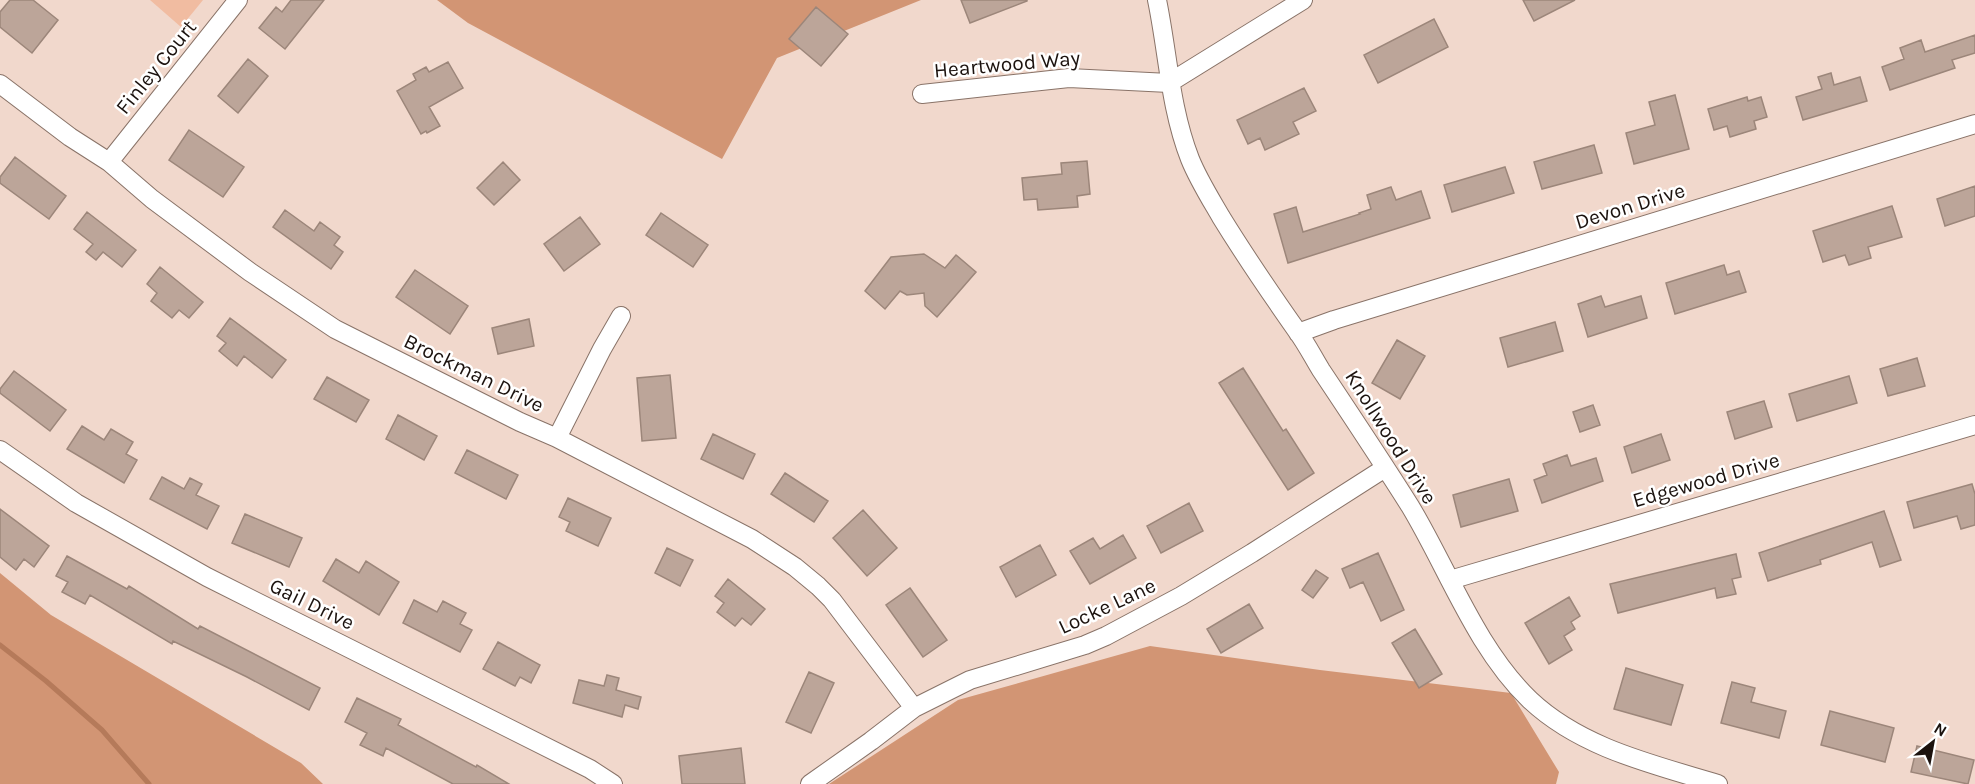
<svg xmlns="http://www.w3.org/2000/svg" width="1975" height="784" font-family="Karla,sans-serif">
<rect width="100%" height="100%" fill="#f1d8cc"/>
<path fill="#f1bca1" d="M150 0H203L181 27Z"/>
<path fill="#d29574" d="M437 0H921L777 58 722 159 468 23Z
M0 573 51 615 301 763 323 784H0Z
M1150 646 1320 670 1511 693 1559 772 1556 784H829L958 700Z"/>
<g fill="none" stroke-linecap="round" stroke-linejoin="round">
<path stroke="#b57a5a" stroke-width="5" d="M0 645 46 681 102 730 149 784"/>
</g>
<path fill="#bca599" stroke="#9c867a" stroke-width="1.5" d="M10 0H33L58 20 32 53 0 27V12Z
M291 0H324L285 49 259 28 276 7 282 12Z
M961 0H1027V1L970 23Z
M1523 0H1575L1534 21Z
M816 7 848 34 821 66 789 39Z
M1434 19 1448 47 1378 83 1364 55Z
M1975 35V53L1952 60 1955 68 1890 90 1882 67 1904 59 1900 48 1921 40 1925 52Z
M248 59 268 76 238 113 218 96Z
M448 62 463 88 429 107 440 126 427 133 426 131 421 134 397 91 416 80 413 74 426 67 429 72Z
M1831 73 1834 85 1860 77 1867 101 1803 120 1796 97 1822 89 1818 77Z
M1304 88 1316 111 1293 122 1299 134 1265 150 1260 138 1248 144 1237 120Z
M1675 95 1689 149 1634 164 1626 133 1655 125 1649 102Z
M1747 97 1748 101 1761 97 1767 117 1754 121 1756 129 1730 137 1727 126 1714 130 1708 109Z
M189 130 244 167 223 197 169 160Z
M1594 145 1602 173 1542 189 1534 162Z
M15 157 66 196 49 219 0 183V177Z
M1087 161 1090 194 1077 196 1078 207 1038 210 1037 199 1024 200 1022 178 1062 174 1061 163Z
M503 162 520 180 494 205 477 188Z
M1505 167 1514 193 1452 212 1444 185Z
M1975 186V216L1945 226 1937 199Z
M1391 187 1396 200 1421 191 1430 218 1288 263 1274 214 1296 207 1303 232 1360 214 1359 213 1371 209 1367 195Z
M1892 206 1902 237 1868 247 1871 258 1849 265 1845 255 1823 262 1813 231Z
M285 210 314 231 320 222 340 237 334 245 343 252 331 269 273 227Z
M87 212 136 250 122 267 103 252 96 260 86 252 93 244 74 229Z
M661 213 708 245 693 267 646 235Z
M580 217 600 244 564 271 544 244Z
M924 254 945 268 956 255 976 272 937 317 925 306 924 293 907 295 900 291 885 309 865 291 891 257Z
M1724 265 1727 275 1739 271 1746 292 1675 314 1666 283Z
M160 267 203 302 189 318 179 310 172 318 151 301 157 293 147 284Z
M415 270 468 306 450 334 396 297Z
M1601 296 1605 307 1641 296 1647 318 1588 337 1578 304Z
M230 318 286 360 272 378 244 356 237 366 219 351 226 343 217 336Z
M529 319 534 346 498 354 492 328Z
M1555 322 1563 351 1508 367 1500 338Z
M1397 340 1425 356 1400 399 1372 383Z
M1917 358 1925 386 1888 396 1880 369Z
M1243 368 1283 431 1286 429 1314 473 1288 490 1219 383Z
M14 371 66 410 50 431 0 393V389Z
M670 375 676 438 642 441 637 378Z
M1849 376 1857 403 1797 421 1789 394Z
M327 377 369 400 356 422 314 399Z
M1764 401 1772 427 1735 439 1727 412Z
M1593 405 1600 425 1580 432 1573 412Z
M398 415 437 436 424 460 386 439Z
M82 426 104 440 111 429 133 442 126 454 137 460 124 483 67 449Z
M713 434 755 454 743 479 701 459Z
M1661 434 1670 460 1632 473 1624 447Z
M467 450 518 475 506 499 455 473Z
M1567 455 1571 466 1596 458 1603 481 1542 503 1534 480 1547 475 1543 464Z
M785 473 828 501 814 522 771 494Z
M162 477 184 489 190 478 202 484 196 495 219 506 207 529 150 499Z
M1509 479 1518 511 1461 527 1453 495Z
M1972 484 1975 494V525L1961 529 1957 516 1914 528 1907 502Z
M568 498 611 518 598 546 566 531 570 522 559 517Z
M1189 503 1203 531 1161 553 1147 526Z
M0 509 49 546 34 567 24 559 16 570 0 557Z
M863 510 897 548 867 576 833 538Z
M1884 511 1901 560 1880 567 1872 542 1820 560 1821 564 1768 581 1759 553Z
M245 514 302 538 289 567 232 543Z
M1123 535 1136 558 1090 584 1070 551 1093 538 1100 549Z
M1040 545 1056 575 1016 597 1000 567Z
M667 548 693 560 680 586 655 573Z
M1378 553 1404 610 1381 621 1363 582 1350 588 1342 569Z
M1736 554 1741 577 1732 579 1736 594 1717 598 1715 588 1618 613 1610 584Z
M67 556 127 589 129 586 198 629 200 626 320 688 309 710 247 677 173 641 172 644 90 595 85 604 62 592 68 582 56 576Z
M336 559 359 573 366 561 399 582 379 615 323 581Z
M1316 570 1328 578 1313 598 1302 590Z
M728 579 765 609 751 625 742 618 735 626 717 612 724 603 715 596Z
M910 588 947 640 923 657 886 605Z
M1569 597 1580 616 1571 622 1575 629 1564 636 1572 650 1549 664 1525 623Z
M414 600 437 612 443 601 466 613 460 624 472 630 460 652 403 623Z
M1249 604 1263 628 1221 653 1207 629Z
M1415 629 1442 674 1419 688 1392 643Z
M498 642 540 665 531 683 520 677 515 686 483 669Z
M1626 668 1683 685 1671 725 1614 709Z
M809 672 834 683 811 733 786 722Z
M607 675 619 678 616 690 641 697 638 709 625 705 622 717 573 703 579 680 604 686Z
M1732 682 1755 688 1751 702 1786 711 1779 738 1721 723Z
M357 698 401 719 398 725 476 767 477 765 509 784H453L386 748 383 756 360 745 367 733 345 722Z
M1830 711 1894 728 1885 762 1821 745Z
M1917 746 1974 760 1968 784 1911 772Z
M741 748 745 784H682L679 756Z"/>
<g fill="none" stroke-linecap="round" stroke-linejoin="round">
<defs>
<path id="street" d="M1157 0C1168 53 1170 108 1190 159 1198 179 1210 198 1221 217 1245 256 1271 294 1297 331 1306 343 1313 357 1321 370 1351 415 1381 460 1410 506 1448 569 1476 648 1530 700 1581 748 1652 764 1718 784
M0 84 70 137 109 162 152 199 250 272 335 329 520 422 557 438 752 539 795 567 818 586 832 600 914 708
M922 94 1069 78 1169 83 1303 0
M109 162 238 0
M1298 333 1334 320 1975 124
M557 438 602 349 621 316
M0 450 76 503 207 577 590 769 613 784
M1450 580 1975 425
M810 784 871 741 914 708 970 680 1085 645 1106 636 1181 596 1252 553 1385 468"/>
</defs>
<use href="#street" stroke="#897368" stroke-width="20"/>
<use href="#street" stroke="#fff" stroke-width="18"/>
</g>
<g text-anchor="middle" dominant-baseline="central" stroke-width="5" stroke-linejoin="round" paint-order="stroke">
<g font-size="21" fill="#1b120e" stroke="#fff">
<text transform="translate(1007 64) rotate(-5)">Heartwood Way</text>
<text transform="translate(156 67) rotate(-51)">Finley Court</text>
<text transform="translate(1630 206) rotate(-17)">Devon Drive</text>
<text transform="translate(474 373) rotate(26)">Brockman Drive</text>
<text transform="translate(1391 437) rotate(58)">Knollwood Drive</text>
<text transform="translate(1706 480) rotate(-16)">Edgewood Drive</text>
<text transform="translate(312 604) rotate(26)">Gail Drive</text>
<text transform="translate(1107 606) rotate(-25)">Locke Lane</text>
</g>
</g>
<g transform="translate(1933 742) rotate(31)" stroke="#ffffff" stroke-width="4.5" paint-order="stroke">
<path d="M0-4.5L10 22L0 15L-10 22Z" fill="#1b120e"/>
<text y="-9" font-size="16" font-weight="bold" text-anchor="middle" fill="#1b120e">N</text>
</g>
</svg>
